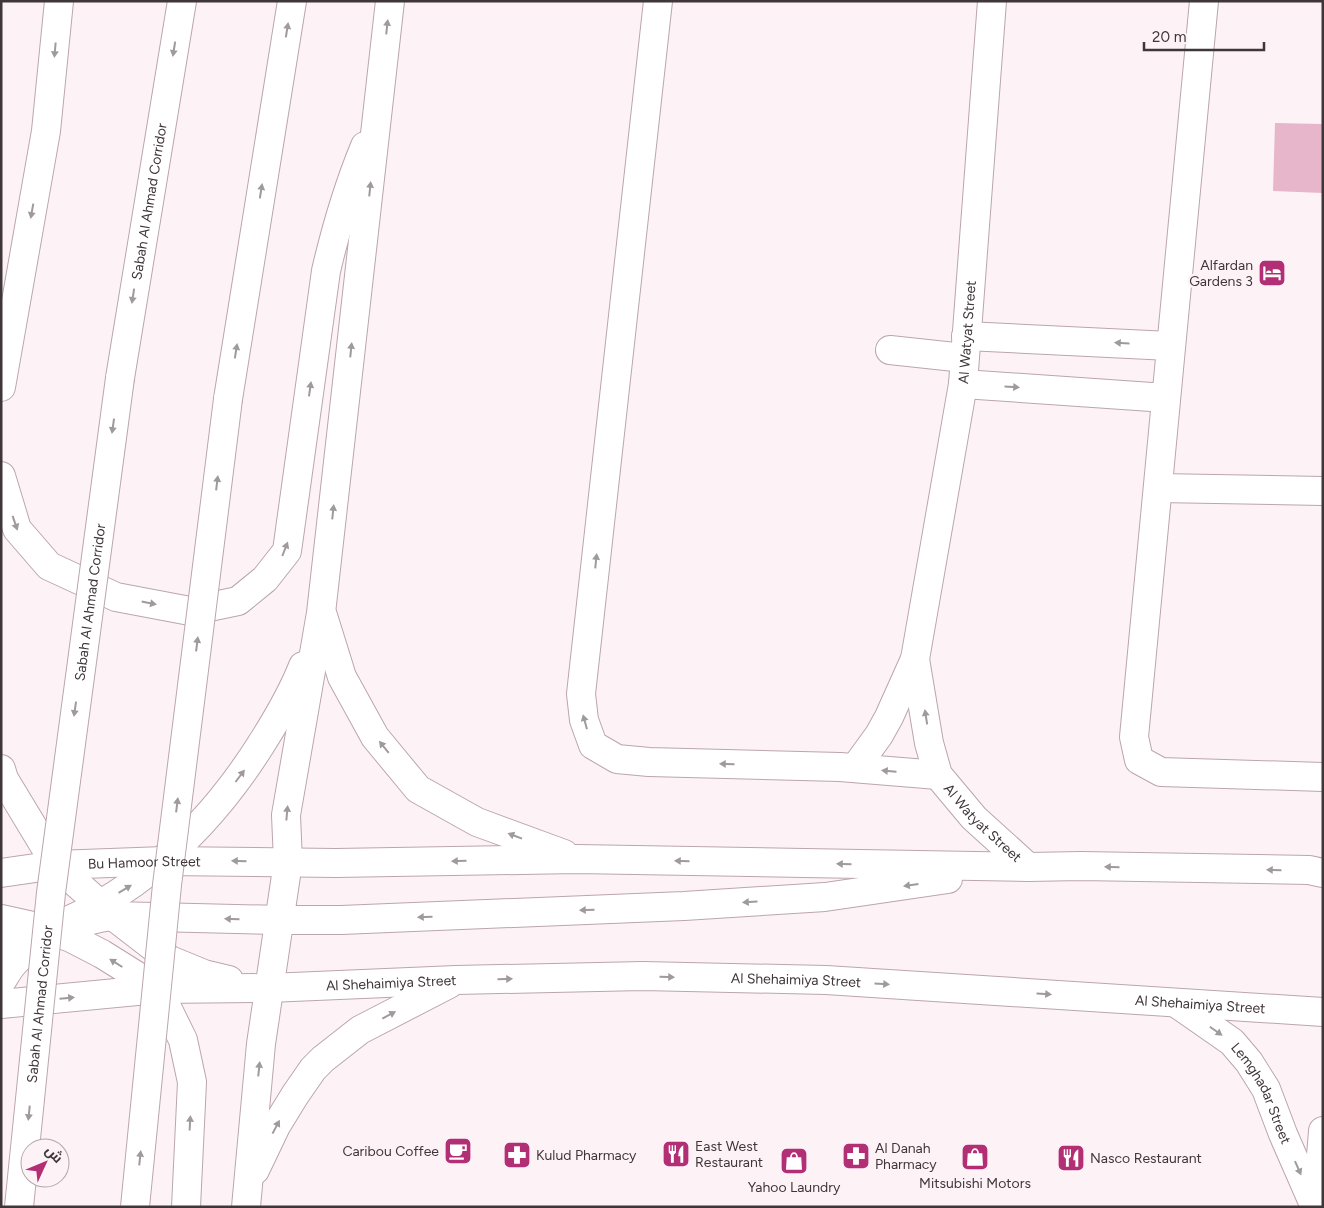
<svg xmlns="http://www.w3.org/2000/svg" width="1324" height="1208" font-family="Figtree,Cairo,sans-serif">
<rect width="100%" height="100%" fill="#fdf3f7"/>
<path fill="#e7b6ca" d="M1275 123 1323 124V193L1273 191Z"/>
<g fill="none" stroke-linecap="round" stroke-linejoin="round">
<defs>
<g id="minor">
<path d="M658 1 581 694 584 720 593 745 617 759 649 762 840 767 938 775"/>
<path d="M1204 1 1134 737 1139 760 1161 772 1323 777"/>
<path d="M966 336 1170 346"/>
<path d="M890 350 964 358"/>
<path d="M963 384 1166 398"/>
<path d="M1 387 46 131 59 1"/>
<path d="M1 476 17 529 49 566 116 597 190 611 238 601 265 579 287 551 326 271C336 228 348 187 365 146"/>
<path d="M1158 488 1323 491"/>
<path d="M323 616 342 677 375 737 418 789 477 822 564 854"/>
<path id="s1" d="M915 659 929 743 938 775 974 818 1028 867"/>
<path id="s2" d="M855 768 879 735 889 717 915 659 963 384 992 1"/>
<path d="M1 769 4 779 56 865 113 916 170 960 204 974 229 980"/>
<path id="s3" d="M1 873 56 865 164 861 336 863 577 859 1028 867 1081 866 1309 870 1323 873"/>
<path d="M1 919 46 929 71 938 102 954 158 989 183 1040 192 1082 186 1207"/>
<path d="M1 944C114 916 199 842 260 746 276 721 292 694 303 666"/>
<path d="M1 982C5 976 9 968 14 963 34 940 84 918 113 916L280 920H341L684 906 825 897 948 879"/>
<path id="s4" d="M1176 1003 1232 1042 1249 1062 1266 1089 1283 1134 1315 1207"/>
<path id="s5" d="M1 1004 158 989 269 988 456 980 643 976 826 980 1323 1012"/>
<path d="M255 1170 276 1126 295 1095 313 1069 323 1059 360 1030 449 984"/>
<path d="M1317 1205 1323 1131"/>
<path d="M246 1207 261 1044 288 862 286 815 321 613 390 1"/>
</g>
<g id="highway">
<path id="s6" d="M120 378 182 1"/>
<path d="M228 399 292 1"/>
</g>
</defs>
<use href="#minor" stroke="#bba5ae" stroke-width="30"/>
<use href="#highway" stroke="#bba5ae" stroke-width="30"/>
<use href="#minor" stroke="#fff" stroke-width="28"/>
<use href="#highway" stroke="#fff" stroke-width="28"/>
<defs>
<g id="highway-bridge">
<path id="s7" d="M19 1207 51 893 120 378"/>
<path d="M135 1207 167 885 228 399"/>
</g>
</defs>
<use href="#highway-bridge" stroke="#bba5ae" stroke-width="30" stroke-linecap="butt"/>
<use href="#highway-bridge" stroke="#fff" stroke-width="28"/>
</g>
<defs><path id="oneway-solid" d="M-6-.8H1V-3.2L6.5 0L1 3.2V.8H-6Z" transform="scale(1.25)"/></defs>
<g fill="#9f9a9c">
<use href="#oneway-solid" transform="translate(387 27) rotate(-84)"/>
<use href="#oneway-solid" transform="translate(287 30) rotate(-81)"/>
<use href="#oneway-solid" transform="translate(174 49) rotate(99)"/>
<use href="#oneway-solid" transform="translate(55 50) rotate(95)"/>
<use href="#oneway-solid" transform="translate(370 189) rotate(-84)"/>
<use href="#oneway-solid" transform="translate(261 191) rotate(-81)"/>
<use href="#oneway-solid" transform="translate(32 211) rotate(100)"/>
<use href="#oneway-solid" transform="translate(133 296) rotate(99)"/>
<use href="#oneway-solid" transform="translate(1122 343) rotate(-177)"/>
<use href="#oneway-solid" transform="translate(351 350) rotate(-84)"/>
<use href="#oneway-solid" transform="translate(236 351) rotate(-81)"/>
<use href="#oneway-solid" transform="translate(1012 387) rotate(3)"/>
<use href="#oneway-solid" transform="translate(310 389) rotate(-82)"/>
<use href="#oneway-solid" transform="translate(113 426) rotate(98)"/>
<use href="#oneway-solid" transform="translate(217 483) rotate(-83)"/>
<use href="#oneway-solid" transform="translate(333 512) rotate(-84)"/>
<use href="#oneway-solid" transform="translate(15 523) rotate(71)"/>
<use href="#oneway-solid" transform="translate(285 549) rotate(-69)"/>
<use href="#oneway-solid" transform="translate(596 561) rotate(-84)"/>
<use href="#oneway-solid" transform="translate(149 603) rotate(11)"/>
<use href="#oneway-solid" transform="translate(197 644) rotate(-83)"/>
<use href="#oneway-solid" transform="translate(75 709) rotate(98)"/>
<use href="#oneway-solid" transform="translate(926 717) rotate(-99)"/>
<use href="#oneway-solid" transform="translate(585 722) rotate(-105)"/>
<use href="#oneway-solid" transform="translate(384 747) rotate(-129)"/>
<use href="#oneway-solid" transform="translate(727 764) rotate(-179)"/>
<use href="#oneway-solid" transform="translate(889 771) rotate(-175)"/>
<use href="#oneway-solid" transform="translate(240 776) rotate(-53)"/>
<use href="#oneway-solid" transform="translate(177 805) rotate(-83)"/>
<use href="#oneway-solid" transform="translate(287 813) rotate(-85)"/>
<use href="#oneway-solid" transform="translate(515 836) rotate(-159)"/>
<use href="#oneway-solid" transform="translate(239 861) rotate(-179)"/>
<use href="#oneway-solid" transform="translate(459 861) rotate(179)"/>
<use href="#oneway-solid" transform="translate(682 861) rotate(-179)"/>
<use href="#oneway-solid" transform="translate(844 864) rotate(-179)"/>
<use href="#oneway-solid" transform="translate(1112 867) rotate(-179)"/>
<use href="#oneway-solid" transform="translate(1274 870) rotate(-179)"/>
<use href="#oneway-solid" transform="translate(911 885) rotate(172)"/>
<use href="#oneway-solid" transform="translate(125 889) rotate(-31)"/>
<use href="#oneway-solid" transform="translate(750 902) rotate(177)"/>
<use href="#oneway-solid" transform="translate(587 910) rotate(178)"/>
<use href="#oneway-solid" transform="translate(425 917) rotate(178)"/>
<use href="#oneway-solid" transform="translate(232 919) rotate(-178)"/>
<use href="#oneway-solid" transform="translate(116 963) rotate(-148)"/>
<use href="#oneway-solid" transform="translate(667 977) rotate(1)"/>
<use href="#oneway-solid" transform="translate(505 979) rotate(-1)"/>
<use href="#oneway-solid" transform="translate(882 984) rotate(4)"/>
<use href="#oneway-solid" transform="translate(1044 994) rotate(4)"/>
<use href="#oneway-solid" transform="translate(67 998) rotate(-5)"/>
<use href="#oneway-solid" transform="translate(389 1015) rotate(-28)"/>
<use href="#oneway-solid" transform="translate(1216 1031) rotate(35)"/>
<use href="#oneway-solid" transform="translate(259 1069) rotate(-84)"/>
<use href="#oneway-solid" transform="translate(29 1113) rotate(96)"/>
<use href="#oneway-solid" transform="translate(190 1123) rotate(-87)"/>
<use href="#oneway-solid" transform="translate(276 1127) rotate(-62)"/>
<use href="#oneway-solid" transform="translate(140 1158) rotate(-84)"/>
<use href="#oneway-solid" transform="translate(1298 1168) rotate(66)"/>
</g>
<defs>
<symbol id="hotel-square" viewBox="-11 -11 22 22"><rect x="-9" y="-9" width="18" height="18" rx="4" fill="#b22e75" stroke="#fdf3f7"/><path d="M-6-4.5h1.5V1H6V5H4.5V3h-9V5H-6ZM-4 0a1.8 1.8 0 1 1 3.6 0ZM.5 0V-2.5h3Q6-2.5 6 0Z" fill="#fff"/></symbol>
<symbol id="cafe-square" viewBox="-11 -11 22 22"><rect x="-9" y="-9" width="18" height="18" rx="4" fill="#b22e75" stroke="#fdf3f7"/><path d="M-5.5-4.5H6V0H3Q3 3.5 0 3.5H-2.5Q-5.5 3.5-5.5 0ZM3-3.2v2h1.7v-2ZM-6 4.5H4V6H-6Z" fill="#fff"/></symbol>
<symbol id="restaurant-square" viewBox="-11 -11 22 22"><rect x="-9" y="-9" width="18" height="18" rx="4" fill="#b22e75" stroke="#fdf3f7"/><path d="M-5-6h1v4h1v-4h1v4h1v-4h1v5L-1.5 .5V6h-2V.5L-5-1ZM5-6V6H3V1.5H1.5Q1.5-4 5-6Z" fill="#fff"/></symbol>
<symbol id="pharmacy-square" viewBox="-11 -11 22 22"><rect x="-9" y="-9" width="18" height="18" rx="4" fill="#b22e75" stroke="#fdf3f7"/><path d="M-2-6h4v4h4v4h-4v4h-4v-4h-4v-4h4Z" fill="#fff"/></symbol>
<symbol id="shop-square" viewBox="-11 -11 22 22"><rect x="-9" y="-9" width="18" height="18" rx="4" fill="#b22e75" stroke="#fdf3f7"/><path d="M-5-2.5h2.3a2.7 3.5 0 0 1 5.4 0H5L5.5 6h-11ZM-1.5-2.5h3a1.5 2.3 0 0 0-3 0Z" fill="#fff"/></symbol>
</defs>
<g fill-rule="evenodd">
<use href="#hotel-square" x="1256" y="257" width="32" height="32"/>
<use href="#cafe-square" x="442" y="1135" width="32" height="32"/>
<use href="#restaurant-square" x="660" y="1138" width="32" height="32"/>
<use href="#pharmacy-square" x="501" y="1139" width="32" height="32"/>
<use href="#pharmacy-square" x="840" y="1140" width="32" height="32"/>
<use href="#shop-square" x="959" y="1141" width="32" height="32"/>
<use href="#restaurant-square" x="1055" y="1142" width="32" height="32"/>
<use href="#shop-square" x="778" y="1145" width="32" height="32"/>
</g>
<g text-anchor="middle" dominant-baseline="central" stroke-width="5" stroke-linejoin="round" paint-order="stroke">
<g font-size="14" fill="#3f3639" stroke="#fdf3f7">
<text stroke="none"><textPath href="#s6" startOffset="179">Sabah Al Ahmad Corridor</textPath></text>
<text stroke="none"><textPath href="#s2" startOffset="456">Al Watyat Street</textPath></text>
<text stroke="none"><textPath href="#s7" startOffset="609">Sabah Al Ahmad Corridor</textPath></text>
<text stroke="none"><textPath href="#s1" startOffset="184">Al Watyat Street</textPath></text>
<text stroke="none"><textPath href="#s3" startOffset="144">Bu Hamoor Street</textPath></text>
<text stroke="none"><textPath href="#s5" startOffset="796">Al Shehaimiya Street</textPath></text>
<text stroke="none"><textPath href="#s5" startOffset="391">Al Shehaimiya Street</textPath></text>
<text stroke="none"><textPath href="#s7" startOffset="204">Sabah Al Ahmad Corridor</textPath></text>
<text stroke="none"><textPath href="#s5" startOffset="1201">Al Shehaimiya Street</textPath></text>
<text stroke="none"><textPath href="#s4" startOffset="128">Lemghadar Street</textPath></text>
</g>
<g font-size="14" fill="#3f3639" stroke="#fdf3f7" text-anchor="start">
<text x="1253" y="265" text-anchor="end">Alfardan<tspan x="1253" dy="16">Gardens 3</tspan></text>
<text x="695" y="1146">East West<tspan x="695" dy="16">Restaurant</tspan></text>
<text x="875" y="1148">Al Danah<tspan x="875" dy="16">Pharmacy</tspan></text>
<text x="439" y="1151" text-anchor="end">Caribou Coffee</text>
<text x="536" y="1155">Kulud Pharmacy</text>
<text x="1090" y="1158">Nasco Restaurant</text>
<text x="975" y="1183" text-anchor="middle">Mitsubishi Motors</text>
<text x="794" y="1187" text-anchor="middle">Yahoo Laundry</text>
</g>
</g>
<rect width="1324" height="1208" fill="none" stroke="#3f3639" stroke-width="5"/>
<g transform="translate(45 1163) rotate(46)"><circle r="24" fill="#fdf3f7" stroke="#b1a7ab"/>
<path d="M0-4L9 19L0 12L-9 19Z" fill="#b22e75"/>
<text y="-8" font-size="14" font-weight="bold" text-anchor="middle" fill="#3f3639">ش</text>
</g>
<path d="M1144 42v8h120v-8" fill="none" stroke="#3f3639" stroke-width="2.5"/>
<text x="1152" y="42" font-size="15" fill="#3f3639" stroke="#fdf3f7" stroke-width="4" paint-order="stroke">20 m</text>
</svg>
